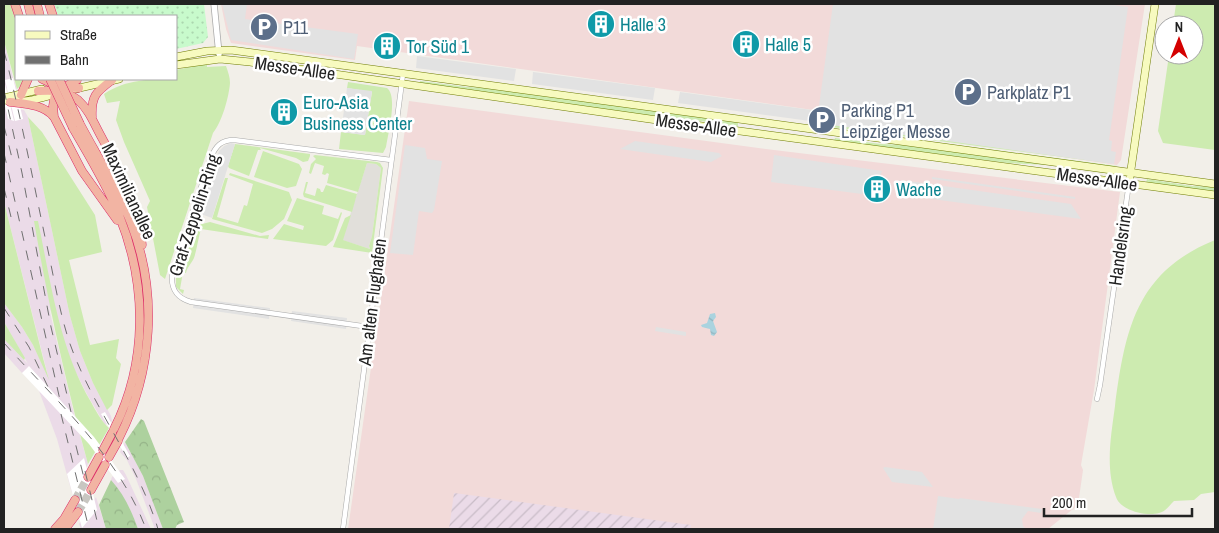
<svg xmlns="http://www.w3.org/2000/svg" width="1219" height="533" font-family="'Archivo Narrow',sans-serif">
<defs>
<pattern id="industrial-furrows" width="10" height="10" patternUnits="userSpaceOnUse" patternTransform="scale(1.25)"><rect width="10" height="10" fill="#ebdbe8"/><path d="M-1 1l2-2M0 10L10 0M9 11l2-2" fill="none" stroke="#c9bcc7"/></pattern>
<pattern id="forest-crowns" width="20" height="18" patternUnits="userSpaceOnUse" patternTransform="scale(1.25)"><rect width="20" height="18" fill="#add19e"/><path d="M2 6a3 3 0 1 1 6 0M12 15a3 3 0 1 1 6 0" fill="none" stroke="#95b388"/></pattern>
<pattern id="park-dots" width="8" height="8" patternUnits="userSpaceOnUse" patternTransform="scale(1.25)"><rect width="8" height="8" fill="#c8facc"/><path d="M2 2h.1M6 6h.1" fill="none" stroke="#acd6af" stroke-width="1.8" stroke-linecap="round"/></pattern>
<pattern id="water-waves" width="16" height="10" patternUnits="userSpaceOnUse" patternTransform="scale(1.25)"><rect width="16" height="10" fill="#aad3df"/><path d="M0 5q4-4 8 0t8 0" fill="none" stroke="#92b5bf"/></pattern>
</defs>
<rect width="100%" height="100%" fill="#f2efe9"/>
<path fill="#f2dad9" d="M221 4H1145L1121 160 1117 165 812 120 813 110 357 46 355 60 231 43 226 29Z
M409 101 774 150 1120 192 1094 390 1081 465 1083 470 1078 505 1048 529H348Z"/>
<path fill="url(#industrial-furrows)" d="M454 493 691 525 690 529H449Z"/>
<path fill="#e1dfda" d="M367 163 376 164 381 168 372 236 369 246 370 249 342 240Z"/>
<path fill="#ebdbe8" d="M4 41 13 78 17 89 4 88Z
M4 107 24 110 28 117 70 316 80 351 93 383 111 416 112 421 105 425 88 396 75 371 48 304 74 414 88 464 72 493 57 439 30 367 22 373 4 353V339L28 364 4 322V303L22 327 33 345 48 376 4 202Z
M125 442 143 476 163 529H155L136 479 127 460 120 452Z
M120 470H123L126 475 151 529H138L129 507 111 480 112 477Z
M96 497 106 529H81L79 524Z"/>
<path fill="#cdebb0" d="M4 4H11L16 22V79H26L25 82 17 89 4 41Z
M1176 4H1215V150L1163 143 1158 131 1169 55H1194V25H1173Z
M207 63V67L226 66C228 72 230 77 230 83 229 97 222 122 213 133L165 279 160 275 147 207 150 201 124 142 116 120 120 101 107 103 104 94C127 79 150 79 176 79V70Z
M420 81 467 87 489 88 738 122V126L670 117 646 115 420 83Z
M348 82 387 88C398 96 388 134 386 147L383 153 339 149 341 132 365 135 372 92 347 88Z
M828 111 1109 162V163L831 127 828 119Z
M28 117 42 132 95 215 102 252 69 260 90 345 119 339 116 358 121 364 112 405 107 410 93 383 80 351 70 316Z
M881 135 1117 166 1111 167 906 141Z
M835 138 881 144 903 145 1118 173V175L1049 165 1008 163 834 141Z
M235 144 310 154V156L308 161 303 162 296 158 260 148 261 150H258L249 176 229 168 228 166Z
M263 151 299 164 302 169 296 186 287 188 254 177Z
M315 155 377 162 380 163 383 168 372 253 333 247 345 218 351 215 343 240 370 249 369 246 372 236 381 168 376 164 367 163 358 192 327 183 329 174 327 173 325 175 322 174 324 166 315 163 311 174 309 173 311 164 316 159 313 156Z
M230 173 289 192 292 200 284 219 272 229 262 233 212 219 225 178H228L217 217 238 223 244 205 247 206 253 184 229 175Z
M1147 179 1192 186 1215 187V192L1146 183Z
M306 182H308L305 193 315 196 317 188 320 189 321 192H323L326 185 357 194 352 212 304 197 303 194Z
M297 198 324 206 322 214 338 219 341 212 342 213 333 240 326 246 273 239 284 224 303 230 304 226 287 221Z
M4 202 43 358 49 380 33 345 22 327 4 303Z
M194 220H196L194 226 210 222 260 236 269 235 268 239 201 229C198 239 197 249 194 258 192 263 187 267 186 273L183 272 180 289 184 290 183 294 176 287V278Z
M34 221H38C51 283 59 347 91 402 96 411 101 421 109 428L88 464C66 384 48 303 34 221Z
M1215 240V492L1201 494 1194 500 1174 501C1169 506 1165 512 1159 513 1146 517 1120 510 1116 497 1105 468 1111 436 1115 406 1125 330 1136 272 1215 240Z
M4 322 25 358 24 360 4 339Z"/>
<path fill="url(#forest-crowns)" d="M141 419 144 421 184 522 177 525 175 529H163L143 476 125 442Z
M111 480C124 494 132 512 138 529H106L99 505Z"/>
<path fill="url(#park-dots)" d="M54 4H204L208 37 203 43 176 49V16H58Z"/>
<path fill="#e2e2e2" d="M222 4H247L245 19 358 34 354 59 231 40Z
M833 4H1107L1128 7 1109 140 1112 141 1111 151 1116 152 1114 164 831 125 830 114 818 113Z
M417 56 516 69 514 81 416 68Z
M533 72 655 88 653 100 532 84Z
M347 88 372 91 365 135 341 132Z
M680 92 812 110 810 121 678 103Z
M635 141 719 153 722 156 711 162 620 149Z
M231 143 235 144 212 218 198 213 219 151 224 146Z
M405 145 425 148 427 159 442 161 434 210 432 213 419 211 413 255 390 253Z
M774 155 882 171 881 174 871 191H863L862 194 771 182Z
M932 177 1075 197V199L932 179Z
M908 181 1071 204 1081 219 917 197 907 183Z
M194 298 270 308 269 319 193 308Z
M292 311 347 318 346 329 291 321Z
M656 327 686 332V336L655 331Z
M885 467 922 472 933 487 892 482 883 468Z
M938 496 959 499 960 498 1042 509 1041 513 1028 511 1022 519 1023 526 1026 529H933Z"/>
<path fill="url(#water-waves)" d="M715 313 716 317 713 321 717 332 714 336 711 335 710 329 702 327 701 325 707 323 710 314Z"/>
<path fill="#fff" d="M13 78 23 119 15 121 5 80Z
M4 80 14 121 8 119 4 102Z
M29 366 94 437 125 479 118 483 89 444 22 373Z
M105 412 130 456 127 458 101 414Z
M84 458 97 510 82 528 67 474Z"/>
<g fill="none" stroke-linecap="round" stroke-linejoin="round">
<path stroke="#c8c6c1" stroke-width="8" stroke-dasharray="8 4" stroke-linecap="butt" d="M75 500 88 477
M78 512 91 490"/>
<defs>
<path id="minor" d="M369 327 191 302C177 298 171 290 172 275L211 157C216 146 221 140 234 140L391 160
M1097 399 1100 385 1129 183
M343 529 403 74"/>
<path id="tertiary" d="M214 4 219 54"/>
<path id="secondary" d="M176 57 207 51 231 50 1215 184
M176 65 220 59 250 62 650 119 1215 195
M75 89 119 79
M4 98 42 89
M4 100C21 105 43 97 60 93
M1129 183 1155 4"/>
<path id="trunk" d="M15 4 19 16
M28 4 31 16
M37 4 40 16
M49 4 53 16
M42 79 59 87 79 88
M77 80 63 88 55 94 53 106 54 117 82 171 117 220
M38 91C53 90 65 90 78 100 90 111 94 124 102 138 120 172 140 206 142 245
M21 95 28 79
M10 102C25 104 43 104 54 117
M92 117C91 96 96 92 112 80
M80 124C97 156 118 189 131 223 158 292 153 371 119 438
M73 128C89 156 107 185 119 215 147 284 148 362 114 429
M103 450 112 433
M109 457 118 441
M88 477 99 457
M91 490 105 465
M55 529 64 519 75 500
M65 529 78 512"/>
</defs>
<use href="#minor" stroke="#a9a9a9" stroke-width="5.5"/>
<use href="#tertiary" stroke="#a9a9a9" stroke-width="7"/>
<use href="#secondary" stroke="#707d05" stroke-width="8"/>
<use href="#trunk" stroke="#dc2a67" stroke-width="9"/>
<use href="#minor" stroke="#fff" stroke-width="4.5"/>
<use href="#tertiary" stroke="#fff" stroke-width="5.5"/>
<use href="#secondary" stroke="#f7fabf" stroke-width="7"/>
<use href="#trunk" stroke="#f2b4a3" stroke-width="8"/>
<path stroke="#707070" stroke-width="1" stroke-dasharray="10 10" stroke-linecap="butt" d="M4 51C20 113 32 175 45 237 53 271 58 307 69 341 92 408 137 460 158 529
M4 90 22 173 51 327 71 412
M4 126 12 158
M4 153 60 400
M4 188 11 217
M4 308 29 347 48 387
M4 343C55 400 119 456 146 529
M61 414 89 529
M71 426 84 478
M85 471 99 529"/>
<defs>
<path id="trunk-bridge" d="M50 79 73 128
M59 79 80 124"/>
</defs>
<use href="#trunk-bridge" stroke="#dc2a67" stroke-width="9" stroke-linecap="butt"/>
<use href="#trunk-bridge" stroke="#f2b4a3" stroke-width="8"/>
</g>
<defs>
<symbol id="building-disc" viewBox="-11 -11 22 22"><circle r="9.5" fill="#0f9aa8" stroke="#fff"/><path d="M-4-6H4V6H1V3H-1V6H-4ZM-2.5-4.3h1.7v1.8h-1.7ZM.8-4.3h1.7v1.8H.8ZM-2.5-1h1.7V.8h-1.7ZM.8-1h1.7V.8H.8Z" fill="#fff"/></symbol>
<symbol id="parking-disc" viewBox="-11 -11 22 22"><circle r="9.5" fill="#5c6f8a" stroke="#fff"/><path d="M-3.5-5.5H1a3.5 3.5 0 0 1 0 7H-1V5.5H-3.5ZM-1-3.4V-.6H.8a1.4 1.4 0 0 0 0-2.8Z" fill="#fff"/></symbol>
</defs>
<g fill-rule="evenodd">
<use href="#building-disc" x="585" y="8" width="32" height="32"/>
<use href="#parking-disc" x="248" y="11" width="32" height="32"/>
<use href="#building-disc" x="730" y="28" width="32" height="32"/>
<use href="#building-disc" x="371" y="30" width="32" height="32"/>
<use href="#parking-disc" x="952" y="76" width="32" height="32"/>
<use href="#building-disc" x="268" y="96" width="32" height="32"/>
<use href="#parking-disc" x="806" y="104" width="32" height="32"/>
<use href="#building-disc" x="861" y="173" width="32" height="32"/>
</g>
<g text-anchor="middle" dominant-baseline="central" stroke-width="5" stroke-linejoin="round" paint-order="stroke">
<g font-size="18" fill="#0d838f" stroke="#fff" text-anchor="start">
<text x="620" y="24">Halle 3</text>
<text x="765" y="44">Halle 5</text>
<text x="406" y="46">Tor Süd 1</text>
<text x="303" y="102">Euro-Asia<tspan x="303" dy="21">Business Center</tspan></text>
<text x="896" y="189">Wache</text>
</g>
<g font-size="18" fill="#4e5e75" stroke="#fff" text-anchor="start">
<text x="283" y="27">P11</text>
<text x="987" y="92">Parkplatz P1</text>
<text x="841" y="110">Parking P1<tspan x="841" dy="21">Leipziger Messe</tspan></text>
</g>
<g font-size="18" fill="#222" stroke="#fff">
<text transform="translate(295 68) rotate(8)">Messe-Allee</text>
<text transform="translate(696 125) rotate(8)">Messe-Allee</text>
<text transform="translate(1097 179) rotate(8)">Messe-Allee</text>
<text transform="translate(129 191) rotate(65)">Maximilianallee</text>
<text transform="translate(194 215) rotate(-72)">Graf-Zeppelin-Ring</text>
<text transform="translate(1120 246) rotate(-82)">Handelsring</text>
<text transform="translate(372 302) rotate(-83)">Am alten Flughafen</text>
</g>
</g>
<rect width="1219" height="533" fill="none" stroke="#222222" stroke-width="10"/>
<rect x="15" y="15" width="162" height="65" fill="#ffffff" stroke="#a7a7a7"/>
<rect x="25" y="31" width="25" height="8" fill="#f7fabf" stroke="#a7a7a7"/>
<text x="60" y="40" font-size="15" fill="#222222">Straße</text>
<rect x="25" y="56" width="25" height="8" fill="#707070" stroke="#a7a7a7"/>
<text x="60" y="65" font-size="15" fill="#222222">Bahn</text>
<g transform="translate(1179 40)"><circle r="24" fill="#ffffff" stroke="#a7a7a7"/>
<path d="M0-4L9 19L0 12L-9 19Z" fill="#d40000"/>
<text y="-8" font-size="14" font-weight="bold" text-anchor="middle" fill="#222222">N</text>
</g>
<path d="M1044 508v8h148v-8" fill="none" stroke="#222222" stroke-width="2.5"/>
<text x="1052" y="508" font-size="15" fill="#222222" stroke="#ffffff" stroke-width="4" paint-order="stroke">200 m</text>
</svg>
